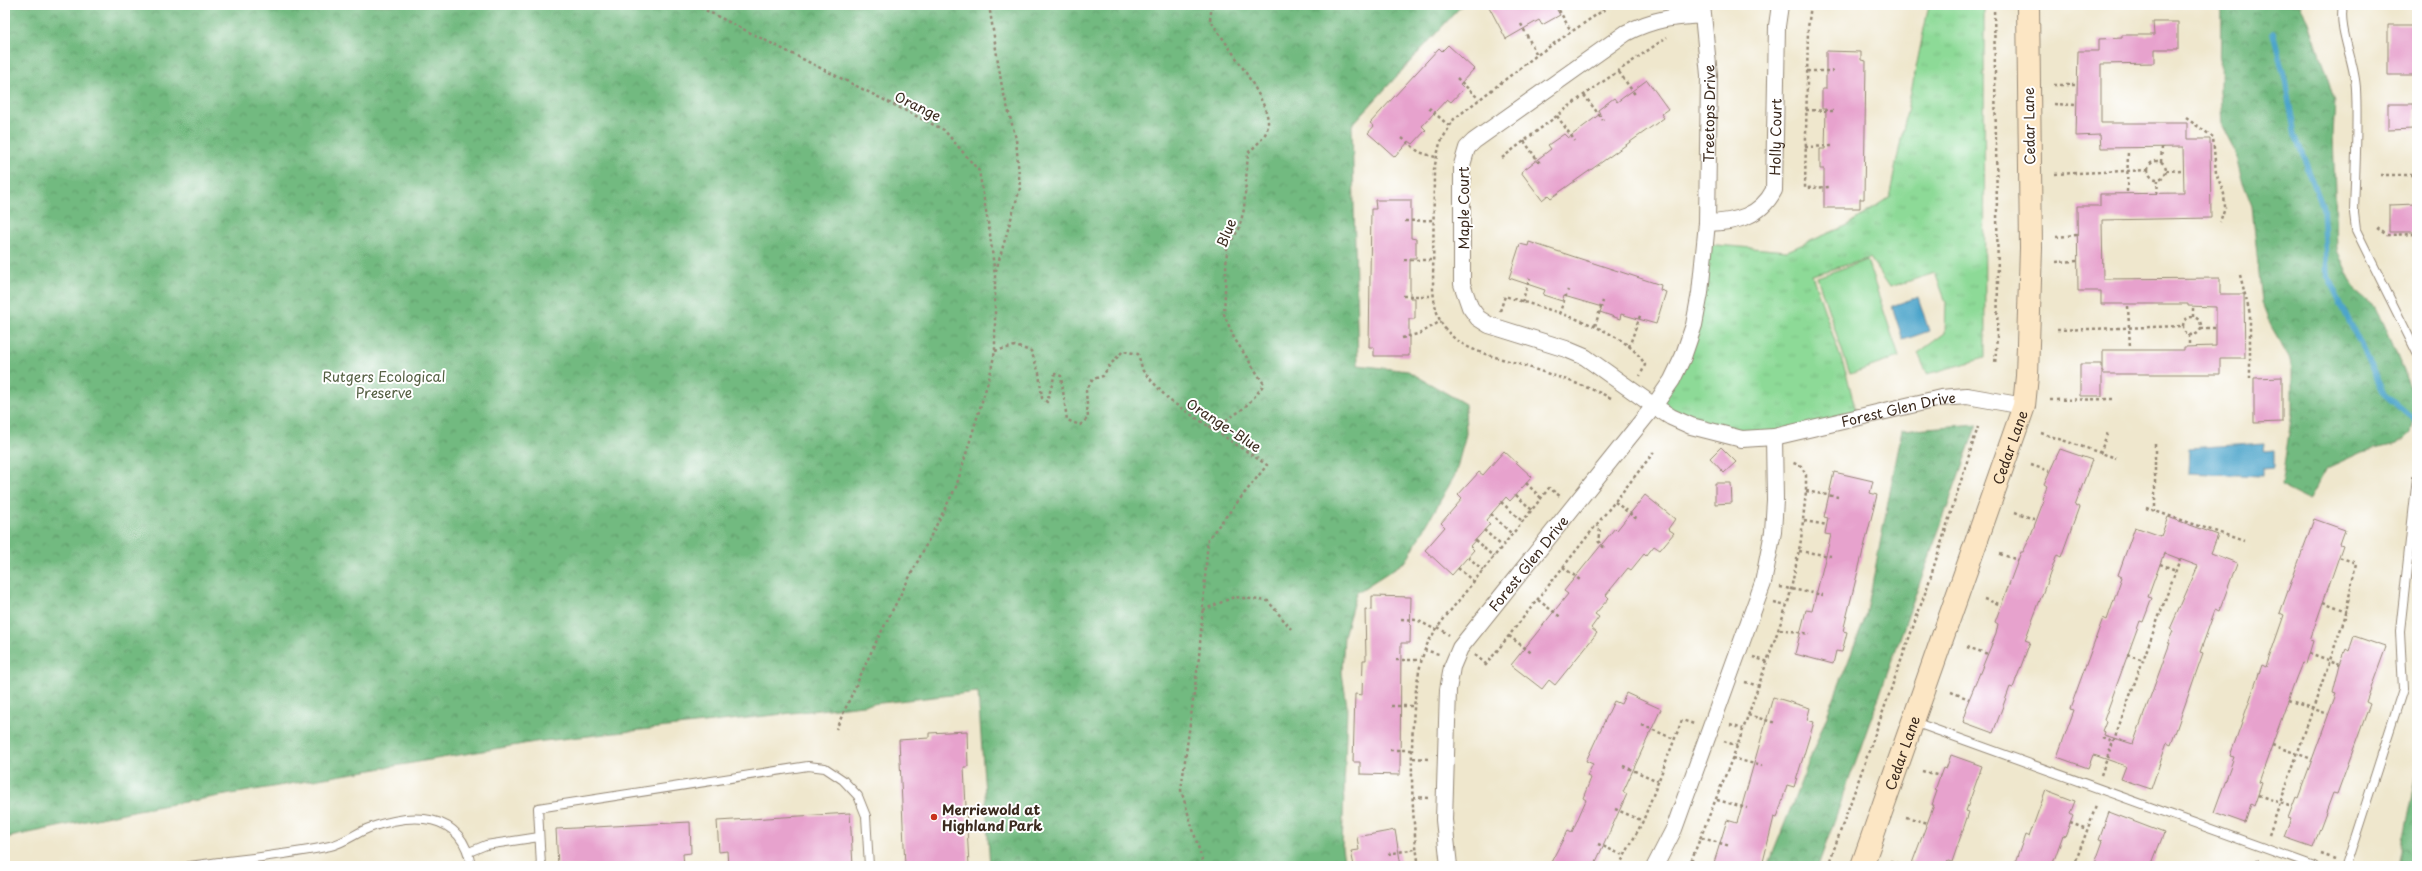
<svg xmlns="http://www.w3.org/2000/svg" width="2422" height="871" font-family="'Playpen Sans',sans-serif">
<defs>
<pattern id="grass-tufts" width="24" height="20" patternUnits="userSpaceOnUse"><rect width="24" height="20" fill="#8dda97"/><path d="M3 7l-1-3M5 7V3M7 7l1-3M15 17l-1-3M17 17v-4M19 17l1-3" fill="none" stroke="#7bbb82"/></pattern>
<pattern id="forest-crowns" width="20" height="18" patternUnits="userSpaceOnUse"><rect width="20" height="18" fill="#72ba80"/><path d="M2 6a3 3 0 1 1 6 0M12 15a3 3 0 1 1 6 0" fill="none" stroke="#5f9768"/></pattern>
</defs>
<rect width="100%" height="100%" fill="#fff"/>
<filter id="ink" filterUnits="userSpaceOnUse"><feTurbulence type="fractalNoise" baseFrequency=".025" numOctaves="2"/><feDisplacementMap in="SourceGraphic" scale="8" xChannelSelector="R" yChannelSelector="G"/><feConvolveMatrix kernelMatrix="1 2 1 2 8 2 1 2 1" color-interpolation-filters="sRGB"/></filter>
<filter id="wash" filterUnits="userSpaceOnUse"><feTurbulence type="fractalNoise" baseFrequency=".012" numOctaves="4" result="noise"/><feDisplacementMap in="SourceGraphic" scale="16" xChannelSelector="R" yChannelSelector="G"/><feGaussianBlur stdDeviation="0.9" result="paint"/><feColorMatrix in="noise" values="0 0 0 0 0 0 0 0 0 0 0 0 0 0 0 0 0 1.4 0 .05"/><feComposite in="paint" operator="in"/></filter>
<g filter="url(#wash)">
<rect width="100%" height="100%" fill="#efe7cd"/>
<path fill="url(#grass-tufts)" stroke="#64825a" d="M1929 5H1984L1985 358 1927 374 1918 353 1945 333 1946 302 1935 273 1890 287 1870 258 1812 275 1847 376 1857 416 1742 439 1654 406 1683 357 1705 244 1787 251 1848 225 1889 198Z"/>
<path fill="url(#forest-crowns)" stroke="#56724f" d="M5 5H1462L1352 125 1358 365 1408 371 1465 404 1466 434 1455 475 1406 561 1356 593 1344 636 1342 673 1347 706 1342 848 1345 866H990L978 692 535 742 138 810 5 838Z
M2221 5H2300L2309 22 2335 102 2333 134 2337 250 2355 290 2374 306 2384 324 2409 383 2416 407 2411 434 2405 440 2396 444 2362 452 2327 468 2309 500 2281 486 2292 413V370L2289 357 2271 326 2262 303 2252 206 2241 177 2234 149 2222 126 2220 90Z
M1977 424 1818 866H1768L1866 616 1902 430Z
M2417 774V866H2398Z"/>
<path fill="#8dda97" stroke="#64825a" d="M1867 260 1899 357 1850 374 1817 277Z"/>
<path fill="#4ea5cb" stroke="#446874" d="M1918 297 1929 331 1903 340 1892 306Z
M2265 443 2264 451 2274 450V468L2263 469V476L2188 473 2189 448Z"/>
<g fill="none" stroke-linecap="round" stroke-linejoin="round">
<path stroke="#4ea5cb" stroke-width="5.5" d="M2273 33 2285 80 2295 135 2323 208 2327 275 2384 394 2416 422"/>
</g>
<g id="blocks">
<path fill="#e7a2cd" fill-rule="evenodd" d="M1488 5H1567L1557 10 1560 15 1542 25 1539 20 1506 39Z
M2153 22H2178V49H2155V63L2101 64V123H2187V139H2210L2211 218 2102 220 2103 279 2220 278V294H2244L2245 358H2220V374H2103V350H2184V347L2216 346V307L2188 306V304H2101V291H2078L2077 206H2100V194L2184 193 2183 147 2101 148 2100 135 2076 136 2078 51H2099V39L2122 38V35H2154Z
M2388 25H2414V75H2388Z
M1448 45 1474 69 1460 84 1464 88 1451 102 1447 99 1422 126 1426 130 1413 144 1409 141 1395 157 1368 133 1374 126 1370 123 1439 48 1442 51Z
M1826 51 1861 52V60L1866 61 1864 199H1860V208H1824V169H1820V149H1825L1826 109H1822V89H1826Z
M1647 80 1668 109 1661 114 1664 118 1551 198 1548 195 1542 200 1521 172 1551 149 1548 145 1564 134 1568 138 1600 114 1598 110 1614 98 1617 102Z
M2388 104H2414V129L2388 130Z
M1375 200H1411V238L1416 239V258H1410V298H1415V319H1409V356H1374V347H1369L1371 209H1376Z
M2417 204V232H2389V205Z
M1529 242 1661 285 1660 290 1666 292 1656 324 1621 314 1620 319 1600 312 1602 307 1564 296 1562 301 1543 295 1545 290 1509 278 1520 244 1528 246Z
M2080 364H2102V396H2080Z
M2282 377V422L2254 423V378Z
M1721 447 1736 462 1724 473 1710 458Z
M2060 449 2092 460 2075 505 2079 507 2061 557 2057 555 2025 640 2030 642 2013 688 2010 687 1993 733 1963 722 1967 710 1965 709 1996 634 1998 624 1995 622 2021 552H2023L2029 540 2044 500 2042 499 2047 486 2044 484Z
M1504 451 1532 477 1510 501 1506 497 1486 520 1490 524 1470 546 1474 550 1452 575 1425 550 1445 527 1441 523 1462 499 1458 495 1479 472 1483 475Z
M1834 472 1873 481 1870 493 1877 495 1843 631 1847 632 1842 652 1836 651 1833 664 1795 654 1806 610 1812 611 1831 535 1825 534 1828 518 1824 517Z
M1715 483H1731L1732 503 1715 504Z
M1645 495 1675 519 1668 529 1674 533 1660 550 1654 546 1646 556 1644 554 1631 570 1628 568 1606 595 1609 598 1595 614 1599 617 1591 628 1597 633 1555 685 1549 680 1542 689 1511 665 1568 594 1564 591 1615 528 1617 530Z
M2168 517 2218 535 2211 553 2237 563 2219 612 2215 610 2200 652 2203 653 2171 745 2167 743 2151 789 2121 779 2126 766 2097 756 2093 755 2088 768 2057 757 2074 710 2070 709 2103 618 2107 620 2122 577 2118 575 2135 527 2161 536ZM2164 553 2198 566 2170 629 2173 631 2168 643H2170L2133 744 2104 735 2105 732 2102 731 2106 721 2104 720 2140 621 2143 622 2152 598 2148 597Z
M2314 519 2345 530 2340 544 2343 545 2310 640 2313 641 2306 664 2302 663 2296 678 2259 782 2262 783 2254 806 2251 804 2245 823 2214 812 2234 757 2230 756 2262 665 2266 667 2284 615 2280 613Z
M1372 596 1411 597 1410 643H1401L1400 775 1360 774V762H1353L1355 694 1362 695 1363 660H1366L1365 609 1372 610Z
M2354 636 2386 647 2366 702 2370 704 2337 794 2333 793 2313 847 2284 837 2291 819 2288 818 2296 797 2298 798 2336 694 2333 693 2340 664 2346 649 2349 651Z
M1626 693 1661 709 1623 792 1627 794 1594 866H1549L1568 830 1572 832 1586 800 1583 798 1591 778 1587 776 1593 764 1586 761 1614 701 1621 704Z
M1773 697 1810 708 1807 720 1814 722 1794 787 1787 785 1777 818 1774 817 1762 866H1713L1727 820 1737 823Z
M967 731 968 767H964L969 866H905L899 740 929 738V733Z
M1951 755 1982 766 1966 811 1969 812 1952 862 1948 861 1946 866H1911L1934 805H1932L1937 791 1935 790 1940 776 1943 768 1946 769Z
M2046 790 2075 801 2070 814 2073 816 2065 836 2063 835 2052 866H2014L2025 835 2029 837Z
M2109 812 2164 833 2151 866H2094L2103 841 2099 840Z
M850 813 853 866H728L727 851 719 852 717 821Z
M690 822 691 853 683 854 684 866H558L556 829Z
M1395 830 1401 866H1354L1351 851 1359 850 1357 837Z"/>
</g>
</g>
<g filter="url(#ink)">
<use href="#blocks" fill-opacity="0" stroke="#958876" stroke-width="1"/>
<g fill="none" stroke-linecap="round" stroke-linejoin="round">
<defs>
<path id="lane" d="M2343 5C2338 30 2355 62 2356 89 2358 130 2355 172 2354 213L2356 230 2417 353
M1914 722 2314 866
M469 852 486 845 539 837
M189 866C236 859 284 856 330 846 344 843 356 833 369 828 411 813 462 810 471 866
M541 866 538 808 808 766 825 768 843 780 858 796 866 816 869 866
M2346 866 2403 689 2400 631 2417 477"/>
<g id="street">
<path id="s1" d="M1702 15C1672 17 1653 19 1626 33L1474 141 1467 148 1462 165V284L1470 307 1478 318 1489 325 1566 349 1585 357 1654 406 1672 380 1683 357 1694 325 1700 293 1707 223 1709 75 1702 5"/>
<path id="s2" d="M1707 223C1736 222 1760 217 1774 190L1777 26 1780 5"/>
<path id="s3" d="M1449 866 1444 820 1448 690 1452 667 1460 648 1654 406 1671 417 1691 426 1742 439 1774 437 1941 398 1967 396 2024 406"/>
<path d="M1655 866 1674 829 1763 583 1773 532 1775 500 1774 437"/>
</g>
<g id="secondary">
<path id="s4" d="M1862 866 2024 406 2027 376 2031 248 2028 5"/>
</g>
</defs>
<use href="#lane" stroke="#958876" stroke-width="10"/>
<use href="#street" stroke="#958876" stroke-width="18"/>
<use href="#secondary" stroke="#958876" stroke-width="24"/>
<path stroke="#958876" stroke-width="2.5" stroke-dasharray="3 3" stroke-linecap="butt" d="M695 5 944 130 979 171 990 234 995 276V351L990 375 956 487 874 646 836 729
M989 5 1002 87 1016 139 1020 188 995 274
M1556 5 1571 31
M1599 5 1602 11
M1811 5 1808 28 1805 188 1831 187
M1994 5 1998 281 1997 337 1995 364
M1521 24 1537 55
M2414 49H2417
M1807 71H1833
M1619 72 1636 96
M1457 78 1479 99
M2054 85H2078
M1584 95 1603 120
M2054 104 2076 105
M1429 108 1449 126
M1806 110 1833 111
M1557 116 1575 141
M2186 118 2213 137 2216 173 2224 194 2225 207 2220 222
M1402 138 1419 152 1435 157
M1524 141 1541 165
M1805 147 1832 146
M1502 158 1584 95 1667 37
M2148 170a9 9 0 1 1 18 0a9 9 0 1 1-18 0Z
M2161 162 2162 147
M2166 171 2183 170
M2055 174 2148 170
M2380 175H2417
M2127 192 2128 150
M2157 194 2158 180
M1405 221 1433 220
M2377 228 2387 235 2417 234
M2056 237 2077 235
M1404 260H1433
M2056 262 2078 261
M2240 275 2250 314V378
M1403 296H1433
M1522 302 1530 278
M2128 306 2130 348
M1500 311 1505 296C1543 309 1626 327 1645 365L1640 376
M1559 314 1568 290
M2193 317V306
M2183 326a9 9 0 1 1 18 0a9 9 0 1 1-18 0Z
M1595 326 1603 301
M2200 328H2216
M2057 330 2183 326
M2189 335V347
M1402 338 1421 333 1441 321
M1629 347 1641 313
M995 351 1015 346 1031 351 1039 373 1042 398 1047 402 1055 374 1061 376 1067 420 1080 425 1088 418 1086 391 1093 379 1103 376 1109 366 1123 351 1138 354 1143 371 1169 400 1267 465 1208 539 1199 657 1181 790 1204 866
M1611 398C1580 383 1548 374 1516 363 1493 356 1464 351 1447 331 1437 320 1434 303 1433 289L1434 169 1440 143 1454 119 1537 55 1611 5
M2050 400 2113 399
M1209 427C1235 418 1249 406 1264 384L1234 338 1224 314 1227 247 1239 229 1244 209 1248 153C1257 144 1268 136 1268 123 1269 100 1224 41 1210 20L1212 5
M2041 433 2116 458
M2155 444V511
M2100 453 2108 432
M2031 465 2049 471
M1526 483 1541 498
M1806 491 1838 497
M1516 495 1532 510
M1501 502 1522 521
M1615 502 1638 520
M2146 508 2244 541
M2015 512 2036 520
M1491 514 1512 534
M1804 521 1827 525
M1597 524 1600 529 1598 541 1605 549
M1484 530 1502 546
M1475 540 1494 557
M1799 551 1831 556
M2000 554 2018 560
M1468 557 1483 570
M2160 564 2176 570
M1563 567 1580 580
M1458 568 1474 582
M1780 587 1823 595
M1984 599 2002 605
M1538 600 1562 618
M2323 602 2347 611
M1774 603 1787 606
M1203 610 1234 597 1268 601 1291 629
M1401 619 1417 620 1436 630
M1438 627 1449 635
M1780 629 1810 634
M1509 636 1533 654
M1967 647 1988 654
M1424 650 1439 654
M2309 653 2340 664
M2127 654 2143 660
M1475 655 1486 664
M1753 657 1768 662
M1396 660H1421
M1485 666 1654 452
M1745 682 1759 686
M1951 692 1969 699
M2288 700 2328 714
M1391 706H1414
M1748 715 1776 723
M1642 725 1674 739
M1730 725 1743 729
M2103 738 2113 742
M1724 741 1737 746
M2272 745 2312 759
M1390 750H1413
M1413 758 1428 759
M1732 758 1762 766
M1623 766 1658 781
M1922 771 1940 776
M2101 775 2180 559
M2258 795 2292 807
M1413 797 1429 798
M1717 800 1747 808
M1615 809 1643 821
M1906 817 1928 823
M2070 823 2087 829
M2269 835 2345 617 2356 563 2339 557
M1702 838 1730 846
M1598 844 1625 856
M1388 854 1415 849
M2321 854 2335 859
M1890 861 1906 866
M1419 866C1410 819 1406 681 1429 641 1439 623 1454 607 1467 590 1494 556 1522 523 1549 488L1560 496
M1422 866 1431 864
M1619 866 1643 821 1682 720 1694 724
M1689 866 1738 744 1789 599 1801 540 1806 491V475L1801 466 1791 462
M1828 866 1928 585 1978 427
M2074 866 2096 806
M2255 866 2258 859"/>
<use href="#lane" stroke="#fff" stroke-width="8"/>
<use href="#street" stroke="#fff" stroke-width="16"/>
<use href="#secondary" stroke="#fce6c4" stroke-width="22"/>
</g>
</g>
<circle fill="#c8321e" stroke="#fff" stroke-width="1.5" cx="934" cy="817" r="4"/>
<g text-anchor="middle" dominant-baseline="central" stroke-width="4" stroke-linejoin="round" paint-order="stroke">
<g font-size="14" fill="#3b2a1e" stroke="#fff">
<text transform="translate(918 106) rotate(26)">Orange</text>
<text stroke="none"><textPath href="#s1" startOffset="952">Treetops Drive</textPath></text>
<text transform="translate(2029 126) rotate(-91)">Cedar Lane</text>
<text stroke="none"><textPath href="#s2" startOffset="132">Holly Court</textPath></text>
<text transform="translate(1463 208) rotate(-90)">Maple Court</text>
<text transform="translate(1226 233) rotate(-69)">Blue</text>
<text stroke="none"><textPath href="#s3" startOffset="785">Forest Glen Drive</textPath></text>
<text transform="translate(1224 425) rotate(33)">Orange-Blue</text>
<text stroke="none"><textPath href="#s4" startOffset="444">Cedar Lane</textPath></text>
<text stroke="none"><textPath href="#s3" startOffset="329">Forest Glen Drive</textPath></text>
<text stroke="none"><textPath href="#s4" startOffset="120">Cedar Lane</textPath></text>
</g>
<g font-size="14" fill="#545f42" stroke="#fff">
<text x="384" y="376">Rutgers Ecological<tspan x="384" dy="16">Preserve</tspan></text>
</g>
<g font-size="14" font-weight="bold" fill="#3b2a1e" stroke="#fff" text-anchor="start">
<text x="942" y="809">Merriewold at<tspan x="942" dy="16">Highland Park</tspan></text>
</g>
</g>
<rect width="2422" height="871" fill="none" stroke="#fff" stroke-width="20"/>
</svg>
